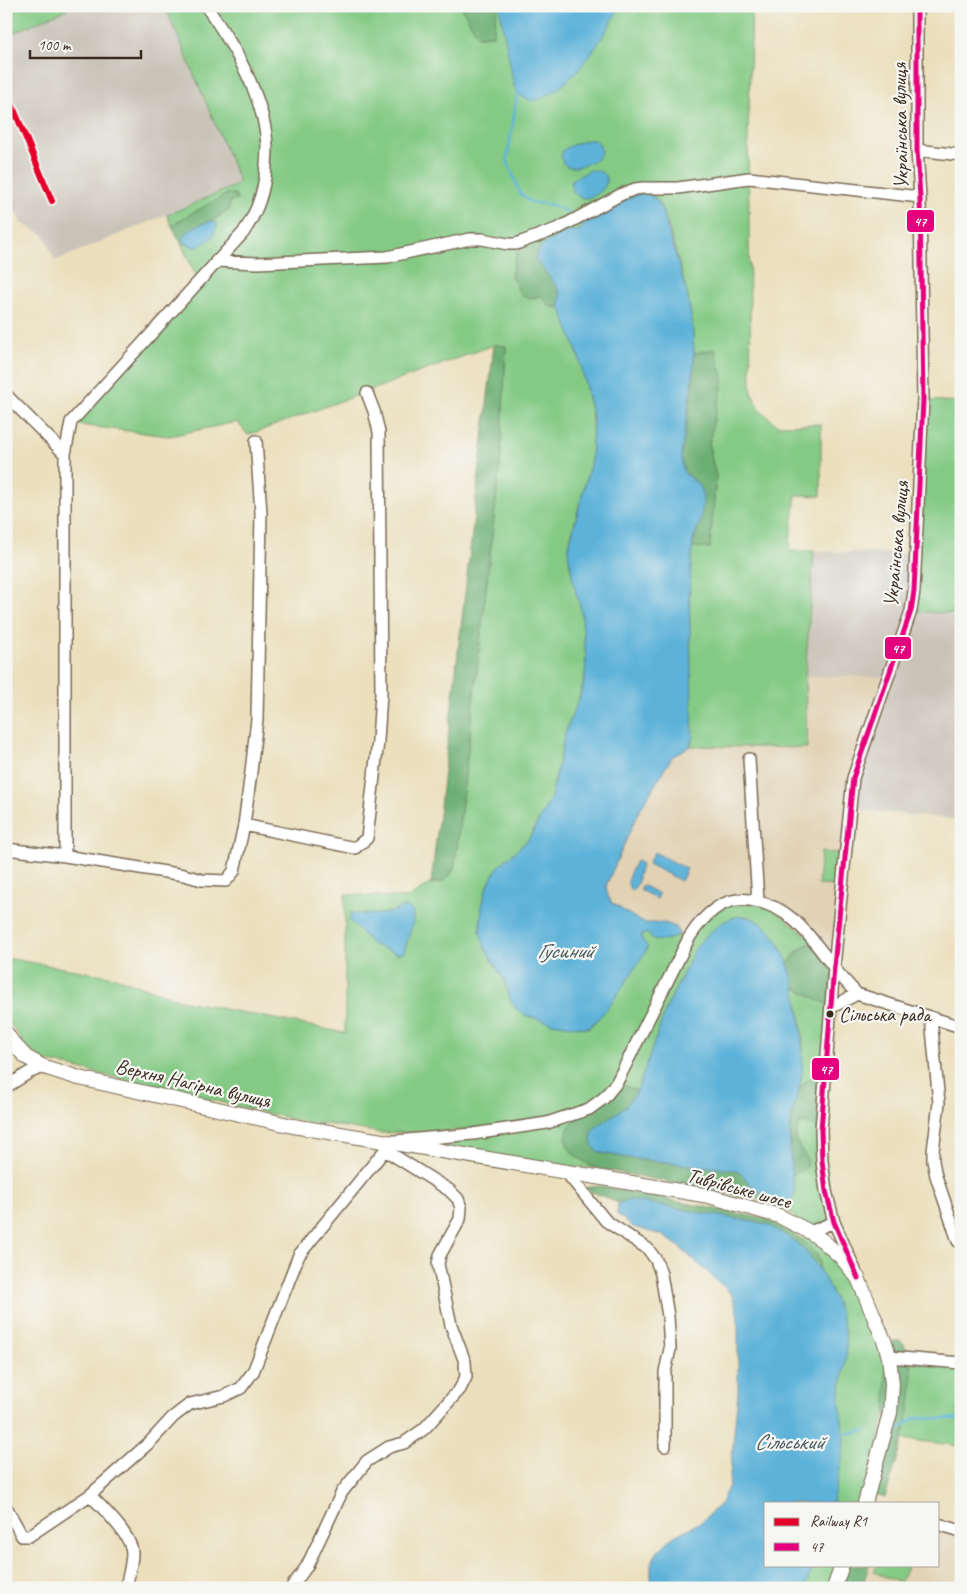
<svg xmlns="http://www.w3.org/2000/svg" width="967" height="1594" font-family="Caveat,sans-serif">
<rect width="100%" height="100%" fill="#f6f6f2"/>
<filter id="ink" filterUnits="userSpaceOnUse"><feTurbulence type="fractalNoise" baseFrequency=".02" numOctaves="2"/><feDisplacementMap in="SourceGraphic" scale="10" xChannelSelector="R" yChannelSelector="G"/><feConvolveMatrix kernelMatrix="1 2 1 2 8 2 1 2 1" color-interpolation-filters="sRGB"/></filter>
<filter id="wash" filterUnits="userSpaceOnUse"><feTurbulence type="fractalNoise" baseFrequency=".0096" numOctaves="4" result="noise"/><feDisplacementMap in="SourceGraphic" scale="20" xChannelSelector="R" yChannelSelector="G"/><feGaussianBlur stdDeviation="1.12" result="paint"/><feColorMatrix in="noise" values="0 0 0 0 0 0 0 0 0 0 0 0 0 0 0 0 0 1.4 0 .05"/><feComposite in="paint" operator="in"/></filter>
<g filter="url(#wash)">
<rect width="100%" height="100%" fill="#ebdfbc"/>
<path fill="#e1d2b4" d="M805 676 888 677 853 778 834 967 689 938 678 934 679 933 665 923H646L638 920 612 903 606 891 608 880 635 819 672 757 690 746 807 748Z
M938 1524 961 1531V1588H834L842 1565H938Z"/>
<path fill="#c9c3b8" d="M74 6H165L237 176 238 182 235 186 55 261 44 235 21 223 16 212 6 216V36Z
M814 551 916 554 911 611 961 614V820L850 809 888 677 805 676Z"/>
<path fill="#84ca85" stroke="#607a52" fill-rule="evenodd" d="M6 6H74L6 36Z
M165 6H461L478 36 493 35 497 6H752L748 137 751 388C755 407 764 413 777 425L821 424V496L796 495 789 551H814L805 676 807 748 690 746 692 741 689 593 692 547 710 548 716 476 711 456 709 445 713 423 723 384 715 349 694 353 692 322 687 293 669 228 659 202 653 196 646 194 591 216 580 230 568 231 545 243 544 241 517 252 511 276 520 293 533 298 541 296 545 299 548 305 555 308 560 307C580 355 598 408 591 461L569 544C567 568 576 585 581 608 585 630 587 655 585 677L551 798 528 840 499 866 493 875 486 890 480 923V930L491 958 501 974 506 985 552 1023 586 1028H589L618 993 647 949 641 938 643 933H647L655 940 677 937 678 934 689 938 718 906 764 902 814 941 798 950 788 964 781 947 748 916 735 917 722 923 680 979 666 1009 637 1091 617 1082 566 1138C569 1156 580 1159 595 1168L566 1166 428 1143 547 1123 541 1118 470 1130 382 1133 327 1124 309 1123 46 1061 28 1049 6 1018V958L115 977 180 1000 345 1033V894L408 898 431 883H441L454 870 455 864 501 456 506 346 494 345 248 435 237 422 169 436 79 425 80 413 198 281 181 243H185L196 248 218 224 212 221 229 210 230 201 235 194 185 217 172 226 167 215 234 186 238 182 237 176ZM406 906 398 954 351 913C373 915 387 916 406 906Z
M923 400 961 402V614L911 611Z
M821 852 840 853 836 886 818 885Z
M794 987 832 1007 825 1078 802 1085 799 1091C806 1056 803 1021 794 987Z
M803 1123 813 1125 821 1130 834 1222 810 1232 858 1278 892 1384 865 1503H827L811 1248 802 1239 809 1232 788 1211 789 1207 781 1202 791 1200 795 1189 792 1177 795 1173C802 1172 806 1169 808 1162 802 1148 790 1142 799 1124Z
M911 1363H961V1446L902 1439C910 1413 911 1390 911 1363Z
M808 1565H842L834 1588H799Z
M877 1565H908L900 1583 874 1572Z"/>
<path fill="#6bae72" stroke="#536c48" d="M461 6H497L493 35 478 36Z
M227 194H235L237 200 230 201 229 210 212 221 201 224 182 239 185 243H181L172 226C189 213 209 205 227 194Z
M541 239 545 243C541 247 534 253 536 260 548 275 562 286 560 307H551L541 296 529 298 522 296 511 276 517 252 531 242Z
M494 345 506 346 501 456 455 864C452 877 445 883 431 883Z
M715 349 723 377V384L713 423 709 445 711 456 716 476 710 548 692 547 695 534 700 522 702 490 699 485 683 470 681 455 692 389 694 353Z
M814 941 834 967 832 1007 794 987 788 964 802 947Z
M819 1076 825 1078 821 1130 807 1123 799 1124C790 1143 803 1148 808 1162 806 1169 802 1172 795 1173L792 1177C791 1151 782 1080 819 1076Z
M617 1082 637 1091 625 1107 592 1134 591 1141 598 1152 641 1160 730 1168C746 1173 748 1186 760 1193 770 1198 780 1202 790 1207L788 1211 757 1199 595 1168C577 1157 557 1148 571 1124Z
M599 1186 766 1219 802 1239 816 1252 820 1263 819 1272 808 1256 798 1245 766 1224 629 1200 618 1203 583 1188Z
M900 1340C930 1371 896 1462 885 1498L867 1493 887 1428 885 1343Z
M842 1565H869L862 1588H834Z"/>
<path fill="#5db2d9" stroke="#4c6e7c" d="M499 6H621C601 40 574 89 534 101 524 99 518 95 514 86Z
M587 140H595C602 145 603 152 597 159 588 164 566 174 562 160 561 156 561 152 565 149 571 145 580 142 587 140Z
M591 170C620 172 603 199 582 198 574 195 570 188 571 180Z
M639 194C655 193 657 200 663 213L687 293 692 322 694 353 693 375 681 455 682 463 683 470 687 475 699 485 702 490 703 505 700 522 693 541 689 593 693 737 690 746 672 757 638 813 606 886 608 896 612 903 638 920 646 923H665L676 927 679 933C675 939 661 943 654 939 651 938 649 935 647 933L642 935 641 938 647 946V949C636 966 603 1022 586 1028L552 1023 525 1015 516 1009 510 1000 504 980 485 948 480 931 482 907 486 890 493 875 499 866 528 840 551 798 565 733 582 691 585 677 586 659 581 610 573 582 568 550 591 461 593 419 579 357 560 307V293L555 284 536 260C534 247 557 234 568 231 572 230 576 231 580 230L589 218 594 214Z
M212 221 218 224 212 238 196 248 185 243 182 239C188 228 200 224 212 221Z
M654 852 687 869 681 881 648 864Z
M636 861 642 864 638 875V882L633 890 631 891C624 881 631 871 636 861Z
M642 885 659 894 657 899 640 890Z
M406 906 413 912V922L404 952 398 954 372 944 350 921 351 913C373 915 387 916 406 906Z
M740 916C796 918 805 1033 802 1073 800 1093 791 1110 790 1129 790 1144 790 1160 792 1175 792 1182 795 1187 795 1194 790 1207 779 1201 769 1197 766 1196 761 1194 758 1192 750 1186 745 1176 736 1170L628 1158 598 1152 593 1146 591 1141 592 1134 595 1128 625 1107 637 1091 666 1009 695 949C705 935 722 919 740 916Z
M629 1200 766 1224C777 1230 788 1236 798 1244 821 1263 844 1312 846 1341 848 1360 841 1379 840 1398 840 1413 844 1428 844 1443 843 1463 836 1484 832 1503H766V1565H814L805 1588H655L651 1579V1564L657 1552 674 1536 701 1522 721 1503 729 1485 738 1392V1319L736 1307 732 1295 724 1287 677 1245 662 1235 633 1227 617 1214 618 1203Z"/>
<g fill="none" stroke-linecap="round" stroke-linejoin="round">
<path stroke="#5db2d9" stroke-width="2.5" d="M518 90 507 160 520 193 530 202 552 205 572 214
M840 1434 866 1431
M892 1435 915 1418 961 1419"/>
</g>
</g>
<g filter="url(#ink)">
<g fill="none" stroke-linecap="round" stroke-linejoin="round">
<defs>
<path id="minor" d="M917 150 961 155
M216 261 257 263 387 257 470 239H482L508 244H516L559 228 620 195 635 189 643 188H678L749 178 920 197
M6 395 65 454
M749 759 758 901
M244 825 251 772 257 719 261 513 256 441
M6 849 65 856 184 875 202 880 226 881 234 871 244 825 355 848 367 838 378 741 381 694 379 432 374 411 367 393
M65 856V454L71 422 243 233C255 216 262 198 265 177 266 166 267 156 267 146 265 98 233 44 206 6
M832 1007 857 994 961 1027
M931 1018 939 1103 933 1151V1161L936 1176 958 1241
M6 1087 30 1072 44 1067
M566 1172 606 1221 648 1249 656 1260 661 1274 668 1316 670 1349 665 1372V1446
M810 1232 834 1222
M855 1270 834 1222 826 1191 822 1161 821 1130 834 967 853 778 911 611 914 591 923 400 920 197 917 150V6
M889 1357 961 1363
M90 1495C102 1508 132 1535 132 1553 132 1564 128 1577 126 1588
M6 1507 22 1536H29L90 1495 150 1442 173 1417 190 1404 224 1396 241 1388 253 1372 299 1255 385 1150V1142L473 1134 547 1123 589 1109 604 1098 617 1082 689 938C703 916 722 896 750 900 791 906 808 934 832 965 839 975 848 984 857 994
M938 1524 961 1531
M291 1588 307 1566 342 1492 367 1461 389 1447 404 1443 424 1429 460 1389 466 1377 465 1362 451 1325 438 1264 440 1255 460 1219 461 1208 458 1199 449 1190 385 1150"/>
<path id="major" d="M6 1033 12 1042 26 1057 44 1067 79 1078 293 1126 709 1196 779 1216 810 1232 823 1241 841 1257 858 1278 885 1343 889 1357 892 1384 890 1413 865 1503
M834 1588 842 1565"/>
</defs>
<use href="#minor" stroke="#796955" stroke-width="14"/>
<use href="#major" stroke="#796955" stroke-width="16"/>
<use href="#minor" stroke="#fff" stroke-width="11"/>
<use href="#major" stroke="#fff" stroke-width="14"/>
<defs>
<path id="bus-1" d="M858 1278 834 1222 826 1191 822 1161 821 1130 834 967 853 778 911 611 914 591 923 400 920 197 917 150V6"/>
</defs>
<use href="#bus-1" stroke="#f6f6f2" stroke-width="9"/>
<use href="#bus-1" stroke="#e5007d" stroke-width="5"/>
<defs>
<path id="rail-1" d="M6 90 52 201"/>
</defs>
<use href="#rail-1" stroke="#f6f6f2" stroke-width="10"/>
<use href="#rail-1" stroke="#e4002b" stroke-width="6"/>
</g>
</g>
<circle fill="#3b2a1e" stroke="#f6f6f2" stroke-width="2" cx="830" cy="1014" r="4.5"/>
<g text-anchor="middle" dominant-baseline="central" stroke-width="4.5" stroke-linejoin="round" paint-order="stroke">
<g font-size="20" fill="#3b2a1e" stroke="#f6f6f2" text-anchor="start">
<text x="839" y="1014">Сільська рада</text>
</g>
<g font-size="21" fill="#3b2a1e" stroke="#f6f6f2">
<text transform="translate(900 126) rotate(-91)">Українська вулиця</text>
<text transform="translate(896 544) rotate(-85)">Українська вулиця</text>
<text transform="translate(193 1083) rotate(13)">Верхня Нагірна вулиця</text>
<text transform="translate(739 1188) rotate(15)">Тиврівське шосе</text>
</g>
<g font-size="22" font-style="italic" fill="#475a5f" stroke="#f6f6f2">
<text x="565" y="951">Гусиний</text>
<text x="789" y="1442">Сільський</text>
</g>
</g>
<g stroke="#f6f6f2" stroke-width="2">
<rect x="906" y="209" width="29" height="24" rx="5" fill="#e5007d"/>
<rect x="884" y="636" width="28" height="24" rx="5" fill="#e5007d"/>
<rect x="811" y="1057" width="29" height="24" rx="5" fill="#e5007d"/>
</g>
<g font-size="14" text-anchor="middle" font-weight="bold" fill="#fff">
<text x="920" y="226">47</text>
<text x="898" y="653">47</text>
<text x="826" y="1074">47</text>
</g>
<rect width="967" height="1594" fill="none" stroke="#f6f6f2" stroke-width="25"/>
<rect x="764" y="1502" width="175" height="65" fill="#f6f6f2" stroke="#aba49d"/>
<rect x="774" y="1518" width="25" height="8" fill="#e4002b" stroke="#aba49d"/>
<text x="810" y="1526" font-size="15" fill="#3b2a1e">Railway R1</text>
<rect x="774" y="1543" width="25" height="8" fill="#e5007d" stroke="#aba49d"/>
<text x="810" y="1552" font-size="15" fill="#3b2a1e">47</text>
<path d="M30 50v8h111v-8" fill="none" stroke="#3b2a1e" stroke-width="2.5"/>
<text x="38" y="50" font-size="15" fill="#3b2a1e" stroke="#f6f6f2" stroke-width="4" paint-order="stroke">100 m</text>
</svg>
